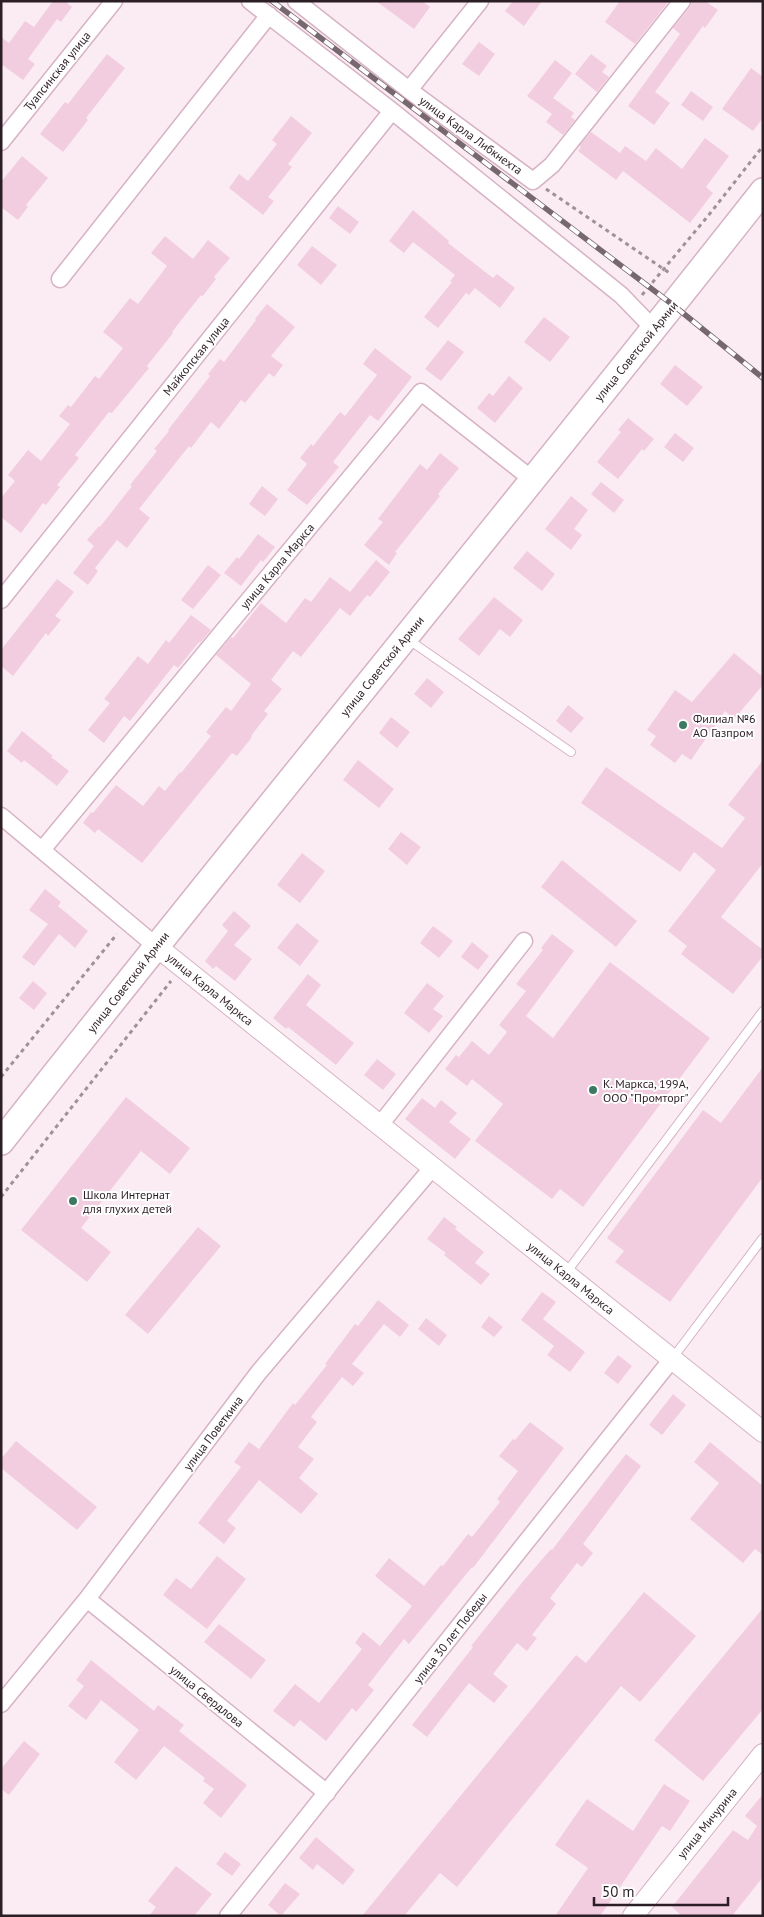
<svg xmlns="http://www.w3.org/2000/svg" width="764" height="1917" font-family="'PT Sans',sans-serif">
<rect width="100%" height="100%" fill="#fbecf3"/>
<path fill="#f2cddf" d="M53 1H65L72 7 61 22 57 19 28 59 35 64 23 80 1 64V37L9 43 25 21 34 27Z
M376 1H422L430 7 414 29Z
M513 1H542L524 26 505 11Z
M620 1H669L635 44 605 22Z
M692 1H705L718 10 705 28 703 26 655 92 670 103 654 125 628 106 680 34 673 28 690 7Z
M479 42 495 54 479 76 462 64Z
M107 54 125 68 86 118 88 120 63 152 40 134 65 102 68 104Z
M591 54 607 66 602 72 609 77 597 92 575 74Z
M555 60 572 73 553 98 574 113 571 117 575 120 563 135 546 122 552 114 527 96Z
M751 68 763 77V118L753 131 722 109Z
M691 91 713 107 703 121 681 105Z
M291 116 312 133 288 164 292 167 268 197 274 201 263 215 229 188 239 174 248 181 277 144 272 140Z
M591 132 620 153 625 146 646 161 656 148 682 169 705 138 729 156 706 187 713 193 690 223 623 171 616 180 578 151 581 147 579 146Z
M22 156 48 178 26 205 28 207 18 220 1 207V182Z
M338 206 359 222 350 234 329 218Z
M413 210 449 241 448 243 493 278 497 274 515 288 500 308 475 288 469 295 466 293 438 328 424 317 452 282 450 281 455 275 413 242 404 253 389 241Z
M165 236 193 259 208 240 230 258 214 277 216 279 202 297 201 295 172 332 173 333 147 366 149 368 112 413 109 412 75 455 79 458 57 485 60 487 46 505 43 503 21 533 1 517V498L15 481 8 475 28 450 41 461 70 424 59 416 68 405 71 407 95 376 99 379 123 348 103 332 130 298 138 304 167 266 151 253Z
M312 246 337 265 321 285 297 265Z
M267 304 295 327 271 356 283 365 274 377 269 373 245 403 241 400 219 429 211 422 191 448 189 446 139 509 150 518 127 548 117 540 95 568 98 571 88 585 73 573 94 546 87 540 99 526 100 527 132 486 130 485 157 451 154 449 169 431 168 430 210 376 208 374 220 359 224 362 256 320 255 319Z
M544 317 570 337 550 362 524 342Z
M448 340 464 352 441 381 425 369Z
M375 348 412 377 378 421 370 415 333 462 339 467 307 505 287 490 307 464 300 458 311 444 313 446 340 412 345 416 377 375 363 364Z
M675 365 703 387 687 406 660 384Z
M509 376 523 388 495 423 477 408 489 393 493 396Z
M628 418 654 439 644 451 642 449 618 479 597 462 621 432 618 430Z
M675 433 694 448 683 462 664 447Z
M440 453 459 468 438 494 440 496 395 552 397 553 389 565 364 545 383 522 378 519 420 464 427 470Z
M601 482 624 500 614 513 591 494Z
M262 486 278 499 265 516 249 504Z
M571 496 588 510 574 529 582 535 571 550 545 529Z
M258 534 275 547 263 562 261 560 241 586 224 573 237 557 239 559Z
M527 551 555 574 542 591 513 568Z
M376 560 390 572 370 597 367 595 350 616 340 608 301 657 293 651 271 680 282 689 264 711 268 714 251 736 252 737 237 756 232 753 142 863 98 829 95 833 83 823 91 812 93 813 116 785 143 806 159 786 165 791 180 772 181 773 211 736 206 732 226 707 231 711 251 684 216 655 231 637 233 638 261 603 286 623 305 598 311 602 330 577 350 592Z
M208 565 221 575 193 609 181 600Z
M57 579 74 592 55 616 61 620 48 636 46 633 13 676 1 666V650Z
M494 597 523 620 510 637 500 629 479 656 458 639Z
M191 615 211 630 200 643 199 642 178 668 174 665 130 721 124 716 104 743 88 730 110 703 104 699 138 656 148 664 166 640 169 643Z
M734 653 763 677V685L734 719 725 711 691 760 682 754 675 763 650 745 656 736 647 730 675 690 692 702Z
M427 678 444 692 431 708 414 694Z
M568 705 584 718 571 733 556 721Z
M391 717 410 732 397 748 379 733Z
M22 731 53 756 51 757 69 771 57 786 24 760 22 763 7 751Z
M358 760 394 789 379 808 343 780Z
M763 760V863L721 917 763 950V956L733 994 681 954 687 946 668 931 716 870 694 852 680 872 581 803 606 767 722 848 745 818 728 805Z
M401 832 421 847 407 865 388 849Z
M302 853 325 871 300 903 277 885Z
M562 860 637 921 616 947 541 887Z
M45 889 61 902 58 906 88 931 75 948 59 934 34 966 22 957 48 924 29 910Z
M234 911 251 926 234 945 252 959 235 981 216 966 213 969 205 961 228 931 222 925Z
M297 923 319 941 300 966 277 948Z
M433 926 453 941 439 958 420 943Z
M552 934 574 951 526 1016 553 1038 610 962 710 1038 583 1207 560 1189 552 1199 475 1141 503 1104 472 1079 467 1086 445 1069 456 1055 459 1057 472 1041 489 1055 507 1032 499 1025 526 991 516 984 543 950 541 948Z
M472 942 489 956 478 970 461 957Z
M308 974 321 985 306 1005 354 1043 336 1065 288 1027 286 1029 273 1018Z
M33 981 47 993 34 1010 19 998Z
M427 983 444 996 433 1009 443 1016 429 1033 404 1013Z
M377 1059 396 1074 383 1090 364 1075Z
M763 1067V1177L670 1302 615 1262 624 1251 607 1238 703 1110 721 1123Z
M126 1097 190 1148 170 1174 141 1151 81 1228 111 1252 87 1282 21 1230Z
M422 1098 435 1108 441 1100 457 1113 449 1122 471 1139 455 1159 405 1119Z
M444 1217 457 1227 455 1229 484 1252 475 1263 490 1274 481 1285 444 1255 446 1253 427 1239Z
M198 1227 221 1246 148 1334 125 1315Z
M542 1292 556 1302 543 1319 585 1352 570 1372 547 1355 554 1346 521 1320Z
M378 1300 409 1325 400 1337 384 1324 352 1364 364 1373 353 1386 342 1377 311 1417 317 1422 298 1447 314 1459 299 1478 318 1494 301 1514 259 1480 227 1521 236 1528 224 1544 198 1523 241 1467 234 1462 249 1442 259 1449 293 1403 295 1405 327 1365 325 1364 355 1324 358 1326Z
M489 1316 503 1327 494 1337 481 1327Z
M426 1318 447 1335 439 1346 418 1329Z
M618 1355 632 1366 618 1384 604 1373Z
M673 1394 686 1405 662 1435 649 1425Z
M530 1422 564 1448 473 1568 472 1567 409 1644 404 1639 368 1685 374 1690 356 1712 352 1708 326 1741 300 1720 294 1727 273 1711 295 1684 319 1703 362 1649 355 1643 363 1632 380 1646 412 1606 375 1576 389 1558 424 1586 441 1565 443 1566 468 1534 472 1537 500 1502 497 1499 518 1471 499 1456 513 1439 515 1440Z
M16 1441 97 1507 77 1530 1 1468V1459Z
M710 1442 763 1486V1555L755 1549 743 1563 690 1519 719 1483 694 1462Z
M626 1454 641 1466 583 1544 593 1553 582 1567 577 1563 550 1598 556 1604 532 1635 537 1638 527 1651 517 1643 493 1674 508 1686 494 1703 469 1683 427 1737 412 1725 473 1647 471 1646 525 1579 551 1549 552 1550Z
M217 1556 246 1579 207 1629 163 1595 176 1578 191 1589Z
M644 1592 696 1636 640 1702 621 1686 457 1887 440 1873 404 1916H362L576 1655 586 1663Z
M763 1608V1709L703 1781 654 1740Z
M219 1624 266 1660 251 1679 204 1642Z
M91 1660 154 1711 158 1705 184 1725 179 1731 247 1785 221 1818 203 1803 214 1789 203 1781 205 1778 164 1746 136 1780 114 1762 139 1730 101 1700 86 1720 68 1706 84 1686 76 1680Z
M24 1741 40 1754 9 1795 1 1789V1769Z
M664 1784 690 1801 670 1831 662 1826 600 1916H555L588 1868 555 1845 587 1799 633 1831Z
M763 1794V1877L732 1916H682L672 1907 733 1830 748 1840 757 1826 745 1816Z
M316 1837 355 1870 343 1885 317 1864 313 1870 299 1858Z
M225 1852 241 1864 232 1876 216 1864Z
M176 1866 212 1894 194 1916H149L156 1907 148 1901Z
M285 1883 300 1894 281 1916 268 1905Z"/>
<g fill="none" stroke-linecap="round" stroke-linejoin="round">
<defs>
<path id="service" d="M409 640 571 752
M566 1273 763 1011
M672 1359 763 1238"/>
<path id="minor" d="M250 1 392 111 621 295 654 329
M296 1 409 90 533 181 552 165 682 1
M409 90 480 1
M1 142 114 1
M60 279 269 15
M1 600 392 111
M1 816 156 946
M42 850 421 392 533 480
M380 1125 524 941
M87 1599 327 1793
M1 1704 87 1599 259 1372 433 1167
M228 1916 672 1359"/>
<path id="tertiary" d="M156 946 763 1432
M633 1916 763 1754"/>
<path id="primary" d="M1 1142C252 823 512 510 763 191"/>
</defs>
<use href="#service" stroke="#d7b2c4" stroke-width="10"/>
<use href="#minor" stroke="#d7b2c4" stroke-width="19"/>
<use href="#tertiary" stroke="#d7b2c4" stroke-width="22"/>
<use href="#primary" stroke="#d7b2c4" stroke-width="28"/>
<path stroke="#a09198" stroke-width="3" stroke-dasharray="4 4" stroke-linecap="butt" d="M546 189 671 274
M642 295 708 216 763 146
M1 1077 117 934
M1 1197 171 981"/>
<use href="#service" stroke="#fff" stroke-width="8"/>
<use href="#minor" stroke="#fff" stroke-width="16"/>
<use href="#tertiary" stroke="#fff" stroke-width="20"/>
<use href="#primary" stroke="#fff" stroke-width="25"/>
<defs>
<path id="rail" d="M272 1 673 305 763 378"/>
</defs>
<use href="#rail" stroke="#77686f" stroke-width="5.5"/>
<use href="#rail" stroke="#fefefe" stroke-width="4" stroke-dasharray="11" stroke-linecap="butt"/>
</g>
<g fill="#3c7862" stroke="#fefefe" stroke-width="2">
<circle cx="683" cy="725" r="5"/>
<circle cx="593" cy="1090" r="5"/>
<circle cx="73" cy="1201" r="5"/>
</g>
<g text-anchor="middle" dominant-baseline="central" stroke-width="4" stroke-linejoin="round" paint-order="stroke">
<g font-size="12" fill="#2c1e25" stroke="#fefefe">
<text transform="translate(57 71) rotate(-51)">Туапсинская улица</text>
<text transform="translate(471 135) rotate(36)">улица Карла Либкнехта</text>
<text transform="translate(636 351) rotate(-51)">улица Советской Армии</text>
<text transform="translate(196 356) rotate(-51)">Майкопская улица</text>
<text transform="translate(277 566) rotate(-50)">улица Карла Маркса</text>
<text transform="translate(382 666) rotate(-51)">улица Советской Армии</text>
<text transform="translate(128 982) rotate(-52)">улица Советской Армии</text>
<text transform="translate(210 989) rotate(39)">улица Карла Маркса</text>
<text transform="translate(571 1278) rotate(39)">улица Карла Маркса</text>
<text transform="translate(213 1433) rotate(-53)">улица Поветкина</text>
<text transform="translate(450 1638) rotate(-52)">улица 30 лет Победы</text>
<text transform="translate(207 1696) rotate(39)">улица Свердлова</text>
<text transform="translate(707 1823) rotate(-51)">улица Мичурина</text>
</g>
<g font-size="12" fill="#2c1e25" stroke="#fefefe" text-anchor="start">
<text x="693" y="718">Филиал №6<tspan x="693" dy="14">АО Газпром</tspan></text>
<text x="603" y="1083">К. Маркса, 199А,<tspan x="603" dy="14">ООО "Промторг"</tspan></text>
<text x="83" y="1194">Школа Интернат<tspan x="83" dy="14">для глухих детей</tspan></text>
</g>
</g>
<rect width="764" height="1917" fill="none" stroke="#2c1e25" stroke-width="5"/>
<path d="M594 1897v8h134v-8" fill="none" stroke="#2c1e25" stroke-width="2.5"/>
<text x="602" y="1897" font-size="15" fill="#2c1e25" stroke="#fefefe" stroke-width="4" paint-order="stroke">50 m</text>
</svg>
